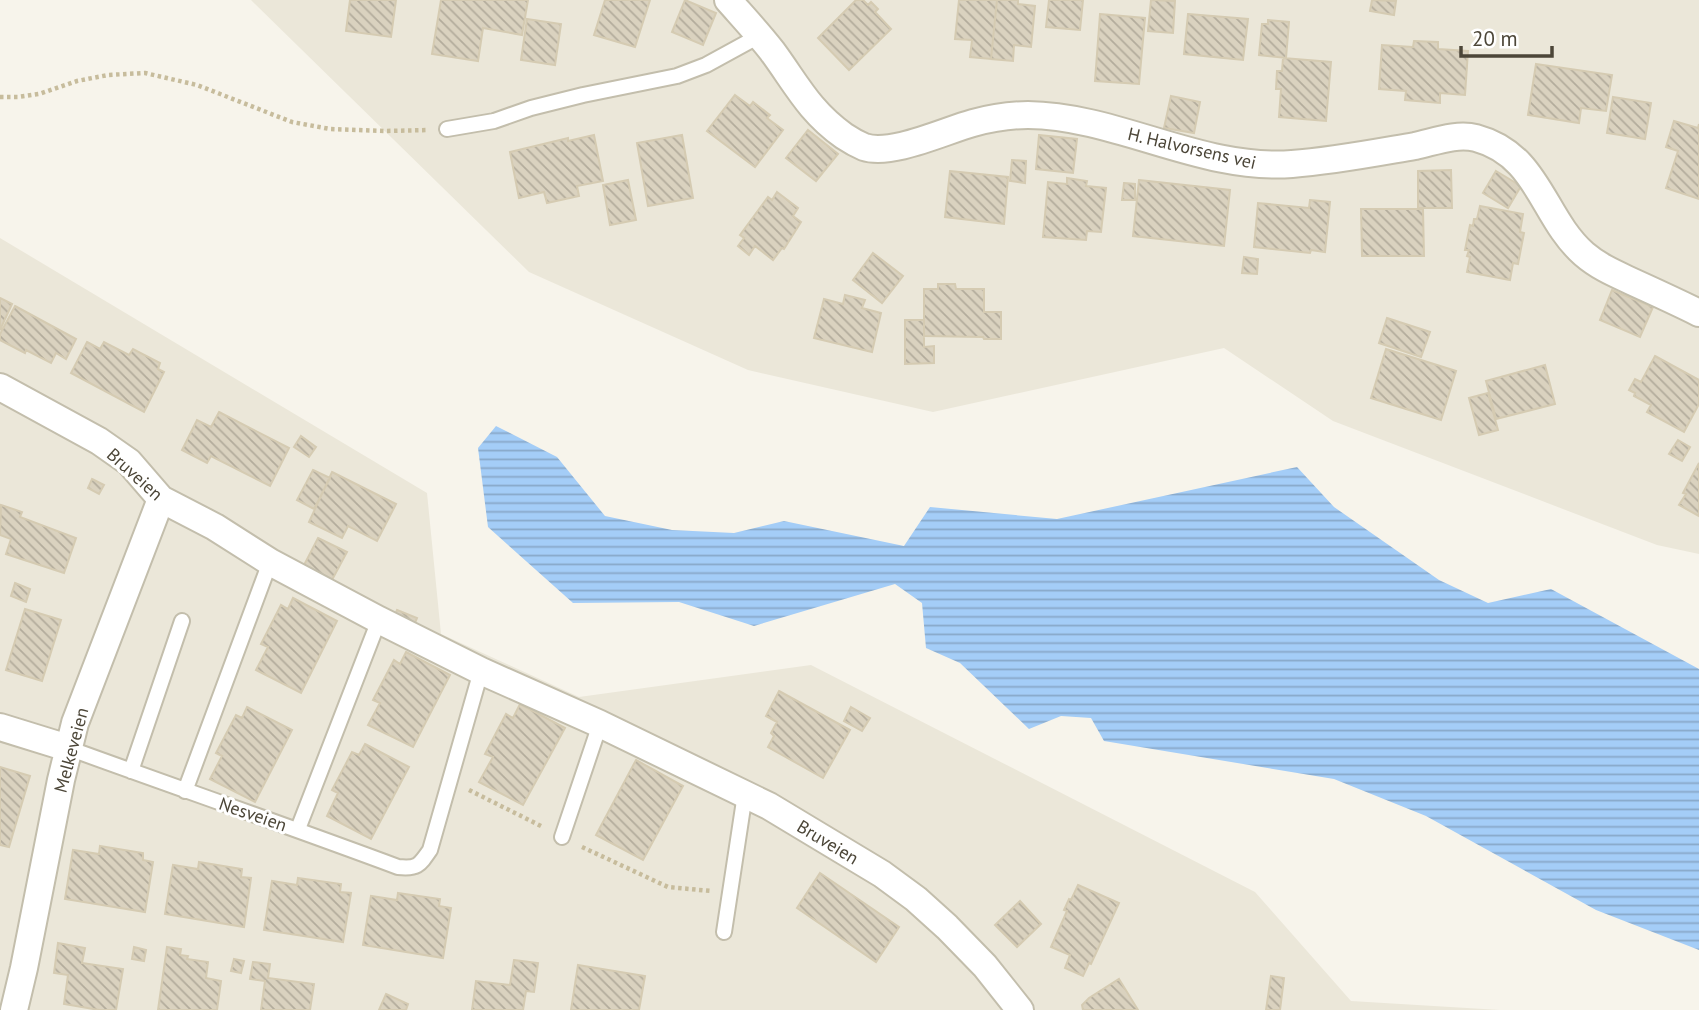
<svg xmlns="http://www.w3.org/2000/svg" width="1699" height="1010" font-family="'PT Sans',sans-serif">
<defs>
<pattern id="water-rules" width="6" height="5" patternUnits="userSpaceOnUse" patternTransform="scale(1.75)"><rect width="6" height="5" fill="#a4cdf7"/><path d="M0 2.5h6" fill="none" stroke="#88a8c9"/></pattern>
<pattern id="building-back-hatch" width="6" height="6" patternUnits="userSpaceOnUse" patternTransform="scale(1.75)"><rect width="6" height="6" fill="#dad2bf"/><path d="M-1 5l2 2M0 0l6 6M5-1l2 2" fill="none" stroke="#b3ac9c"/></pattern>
</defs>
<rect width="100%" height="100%" fill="#f7f4eb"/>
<path fill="#ebe7d9" d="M251 0H1699V554L1657 545 1333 421 1224 348 933 412 748 370 529 272Z
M0 238 427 493 441 634 579 697 811 665 1255 892 1351 1001 1500 1010H0Z"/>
<path fill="url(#water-rules)" d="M496 426 557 457 605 516 672 530 734 533 784 521 904 546 930 507 1057 519 1297 467 1334 507 1439 580 1488 603 1551 589 1699 669V950L1596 910 1426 816 1334 779 1104 741 1091 718 1061 716 1029 729 960 663 926 648 922 603 895 584 754 626 679 602 573 603 488 527 478 448Z"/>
<path fill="url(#building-back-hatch)" stroke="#d5cbb2" stroke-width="2" d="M350 0H396L391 37 346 31Z
M441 0H528L522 35 483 28 478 61 432 54Z
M605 0H650L635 47 594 35Z
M685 0 716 13 703 45 672 32Z
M856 0H863L868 5 871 2 878 9 875 12 891 29 849 70 818 38Z
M959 0H997L991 59 970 57 972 40 955 39Z
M997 0H1018V4L1035 6 1031 47 1014 45 1013 61 991 59Z
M1049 0H1083L1080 30 1046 27Z
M1151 0 1175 1 1173 33 1148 31Z
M1372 0 1396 1 1394 15 1370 11Z
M1100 14 1145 18 1139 84 1095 81Z
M1188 14 1248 19 1243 60 1184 54Z
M527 19 561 24 555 65 521 60Z
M1268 20 1289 22 1286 58 1259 55 1262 24H1268Z
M1414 41 1438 42V49L1468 51 1465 95 1440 93V103L1405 100 1406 91 1379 89 1382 45 1413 47Z
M1283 58 1331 62 1326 121 1279 117 1281 89H1276L1277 71H1282Z
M1536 64 1612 75 1606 111 1581 108 1579 123 1528 115Z
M735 95 750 106 753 102 770 115 767 118 783 130 755 167 707 131Z
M1171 96 1200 102 1194 133 1164 128Z
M1613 97 1651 103 1645 139 1607 133Z
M1674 121 1698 128 1699 124V199L1666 188 1678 151 1666 147Z
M808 130 838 154 816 181 786 158Z
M594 135 603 181 577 186 579 196 547 203 544 192 519 198 510 152 568 138V141Z
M682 135 693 198 648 206 637 143Z
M1039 135 1077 139 1073 173 1036 169Z
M1012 160 1026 161 1025 183 1010 181Z
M1451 170 1452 208H1418V171Z
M950 171 1008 177 1004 224 945 217Z
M1496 171 1521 186 1508 208 1483 193Z
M1067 178 1087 181 1086 186 1106 188 1101 232 1087 231 1086 240 1043 237 1048 182 1067 184Z
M628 180 636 220 610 225 603 185Z
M1139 180 1230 190 1224 246 1133 236Z
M1124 183 1135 184V200H1122Z
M777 192 798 208 793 216 801 222 784 249 782 248 773 260 755 246 749 255 738 246 744 238 740 235 768 197 772 200Z
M1310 200 1330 202 1325 252 1311 250 1310 253 1254 247 1258 203 1309 208Z
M1480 206 1523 214 1520 232 1524 233 1518 264 1513 263 1510 280 1467 272 1470 257 1467 256 1469 250H1465L1470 225 1473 226 1474 219H1477Z
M1361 209H1423L1424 256H1362Z
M873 253 903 276 882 303 853 280Z
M1244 257 1258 259 1257 274 1242 273Z
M938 284H955L956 289H984V312H1001V339H984L983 337 924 336V289H938Z
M1612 290 1653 307 1640 337 1600 320Z
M845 295 865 300 862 308 881 313 872 352 814 338 824 299 843 304Z
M0 298 12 304 0 330Z
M15 306 76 339 66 359 56 353 51 363 26 350 25 353 0 340V334Z
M1387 318 1430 332 1421 357 1379 343Z
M905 320H924V347L934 346V363L905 364Z
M87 342 100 349 104 342 129 355 133 349 160 363 158 369 164 372 144 412 71 373Z
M1386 349 1456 371 1441 420 1371 398Z
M1655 356 1699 380V404L1684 432 1647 412 1651 405 1634 396 1635 393 1629 390 1635 379 1641 382Z
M1545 365 1555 404 1496 419 1486 381Z
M1488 393 1498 430 1479 435 1469 398Z
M219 412 289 448 270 486 211 456 207 463 182 450 197 420 211 427Z
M301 436 316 447 309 457 294 447Z
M1678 440 1690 447 1682 461 1669 454Z
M1699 463V516L1679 505 1686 494 1683 493Z
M313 470 330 478 314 509 297 500Z
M332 472 396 504 377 541 348 526 342 538 309 522Z
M92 479 104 485 99 494 88 488Z
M1 505 22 512 20 517 76 538 64 573 6 554 11 539 0 535Z
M318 538 347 552 332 580 304 565Z
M15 583 30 589 26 602 11 596Z
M293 598 337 621 301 693 256 670 268 647 261 644 281 605 288 609Z
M25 609 61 620 42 681 6 670Z
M397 610 417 618 412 630 392 622Z
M406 652 450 675 413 747 368 725 380 703 373 700 394 660 400 664Z
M779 691 850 730 823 778 768 747 774 736 771 733 777 722 766 716Z
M520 704 565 728 523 805 479 782 493 757 485 754 506 714 513 718Z
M247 707 292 730 255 802 210 779 222 756 216 753 236 715 242 718Z
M851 707 870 718 862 731 844 721Z
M365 744 409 767 371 839 327 816 338 793 332 790 352 752 359 755Z
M636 760 683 786 643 860 596 835Z
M0 767 30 776 9 847 0 845Z
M100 846 143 853V860L153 862 145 912 65 899 73 850 99 854Z
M199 862 242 869 241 877 251 878 244 927 165 914 173 865 198 869Z
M820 873 899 927 876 962 797 908Z
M298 878 341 884 340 892 351 893 343 942 264 930 272 881 297 885Z
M1078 885 1119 903 1091 964 1089 963 1083 976 1065 968 1070 955 1051 947 1067 911 1064 910 1069 899 1071 900Z
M398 893 440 899 439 906 451 908 443 958 363 945 371 896 397 900Z
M1020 901 1041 924 1017 947 995 925Z
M58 943 85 948 82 963 123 969 116 1010H99L64 1004 68 975 54 973Z
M134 947 146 950 144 961 132 959Z
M167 947 181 949 180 955 188 956 187 959 208 962 206 978 221 981 217 1010H158Z
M234 959 244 961 241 973 231 971Z
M514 960 538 963 534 992 526 991 523 1010H472L476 981 510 985Z
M253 962 270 964 268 978 314 984 310 1010H261L265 981 250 979Z
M578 965 645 976 639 1010H571Z
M1271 976 1284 978 1280 1010H1266Z
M1119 979 1138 1010H1083L1082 1005 1089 998Z
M386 994 408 1004 406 1010H379Z"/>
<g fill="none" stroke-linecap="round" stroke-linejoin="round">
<defs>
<path id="lane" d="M447 129 494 121 531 108 583 95 677 76 706 65 759 36
M68 748C178 788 288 826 398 867 417 869 419 866 430 850L481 671
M131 771 182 621
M185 791 270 562
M298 829 379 620
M562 837 600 724
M724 932 745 794"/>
<path id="street" d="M728 0C743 17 758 33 772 51 797 85 809 111 844 136 850 140 857 144 864 147 892 156 944 131 973 123 991 118 1009 115 1028 115 1118 116 1201 171 1292 164 1333 161 1374 153 1415 146 1434 142 1456 133 1476 138 1539 155 1542 217 1584 254 1599 267 1616 274 1633 282 1655 292 1677 302 1699 313
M0 387 99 441 129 462 161 499 215 527 270 562 379 620 481 671 600 724 769 806 882 874 916 899 947 927 985 966 1020 1010
M0 727 68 748
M14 1010 24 968 61 780 75 723 161 499"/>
</defs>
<use href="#lane" stroke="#c3beac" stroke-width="18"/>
<use href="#street" stroke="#c3beac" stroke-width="30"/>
<path stroke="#c7bc9c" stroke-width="4.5" stroke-dasharray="3.5 3.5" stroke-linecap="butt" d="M0 97H18L39 94 77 81 108 75 145 73 197 85 292 122 330 129 385 131 428 130
M469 790 543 827
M582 847 668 887 711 891"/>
<use href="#lane" stroke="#fff" stroke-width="14"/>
<use href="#street" stroke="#fff" stroke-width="26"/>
</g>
<g text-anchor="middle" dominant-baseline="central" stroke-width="6" stroke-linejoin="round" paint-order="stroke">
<g font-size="18" fill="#4c4638" stroke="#fff">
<text transform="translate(1192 148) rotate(13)">H. Halvorsens vei</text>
<text transform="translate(135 474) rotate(42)">Bruveien</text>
<text transform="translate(71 750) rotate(-75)">Melkeveien</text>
<text transform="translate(253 814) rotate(19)">Nesveien</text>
<text transform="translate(828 842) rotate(31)">Bruveien</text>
</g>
</g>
<path d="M1461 46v10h91v-10" fill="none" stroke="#4c4638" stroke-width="3.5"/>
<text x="1472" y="46" font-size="21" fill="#4c4638" stroke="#ffffff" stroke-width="5" paint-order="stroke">20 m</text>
</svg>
